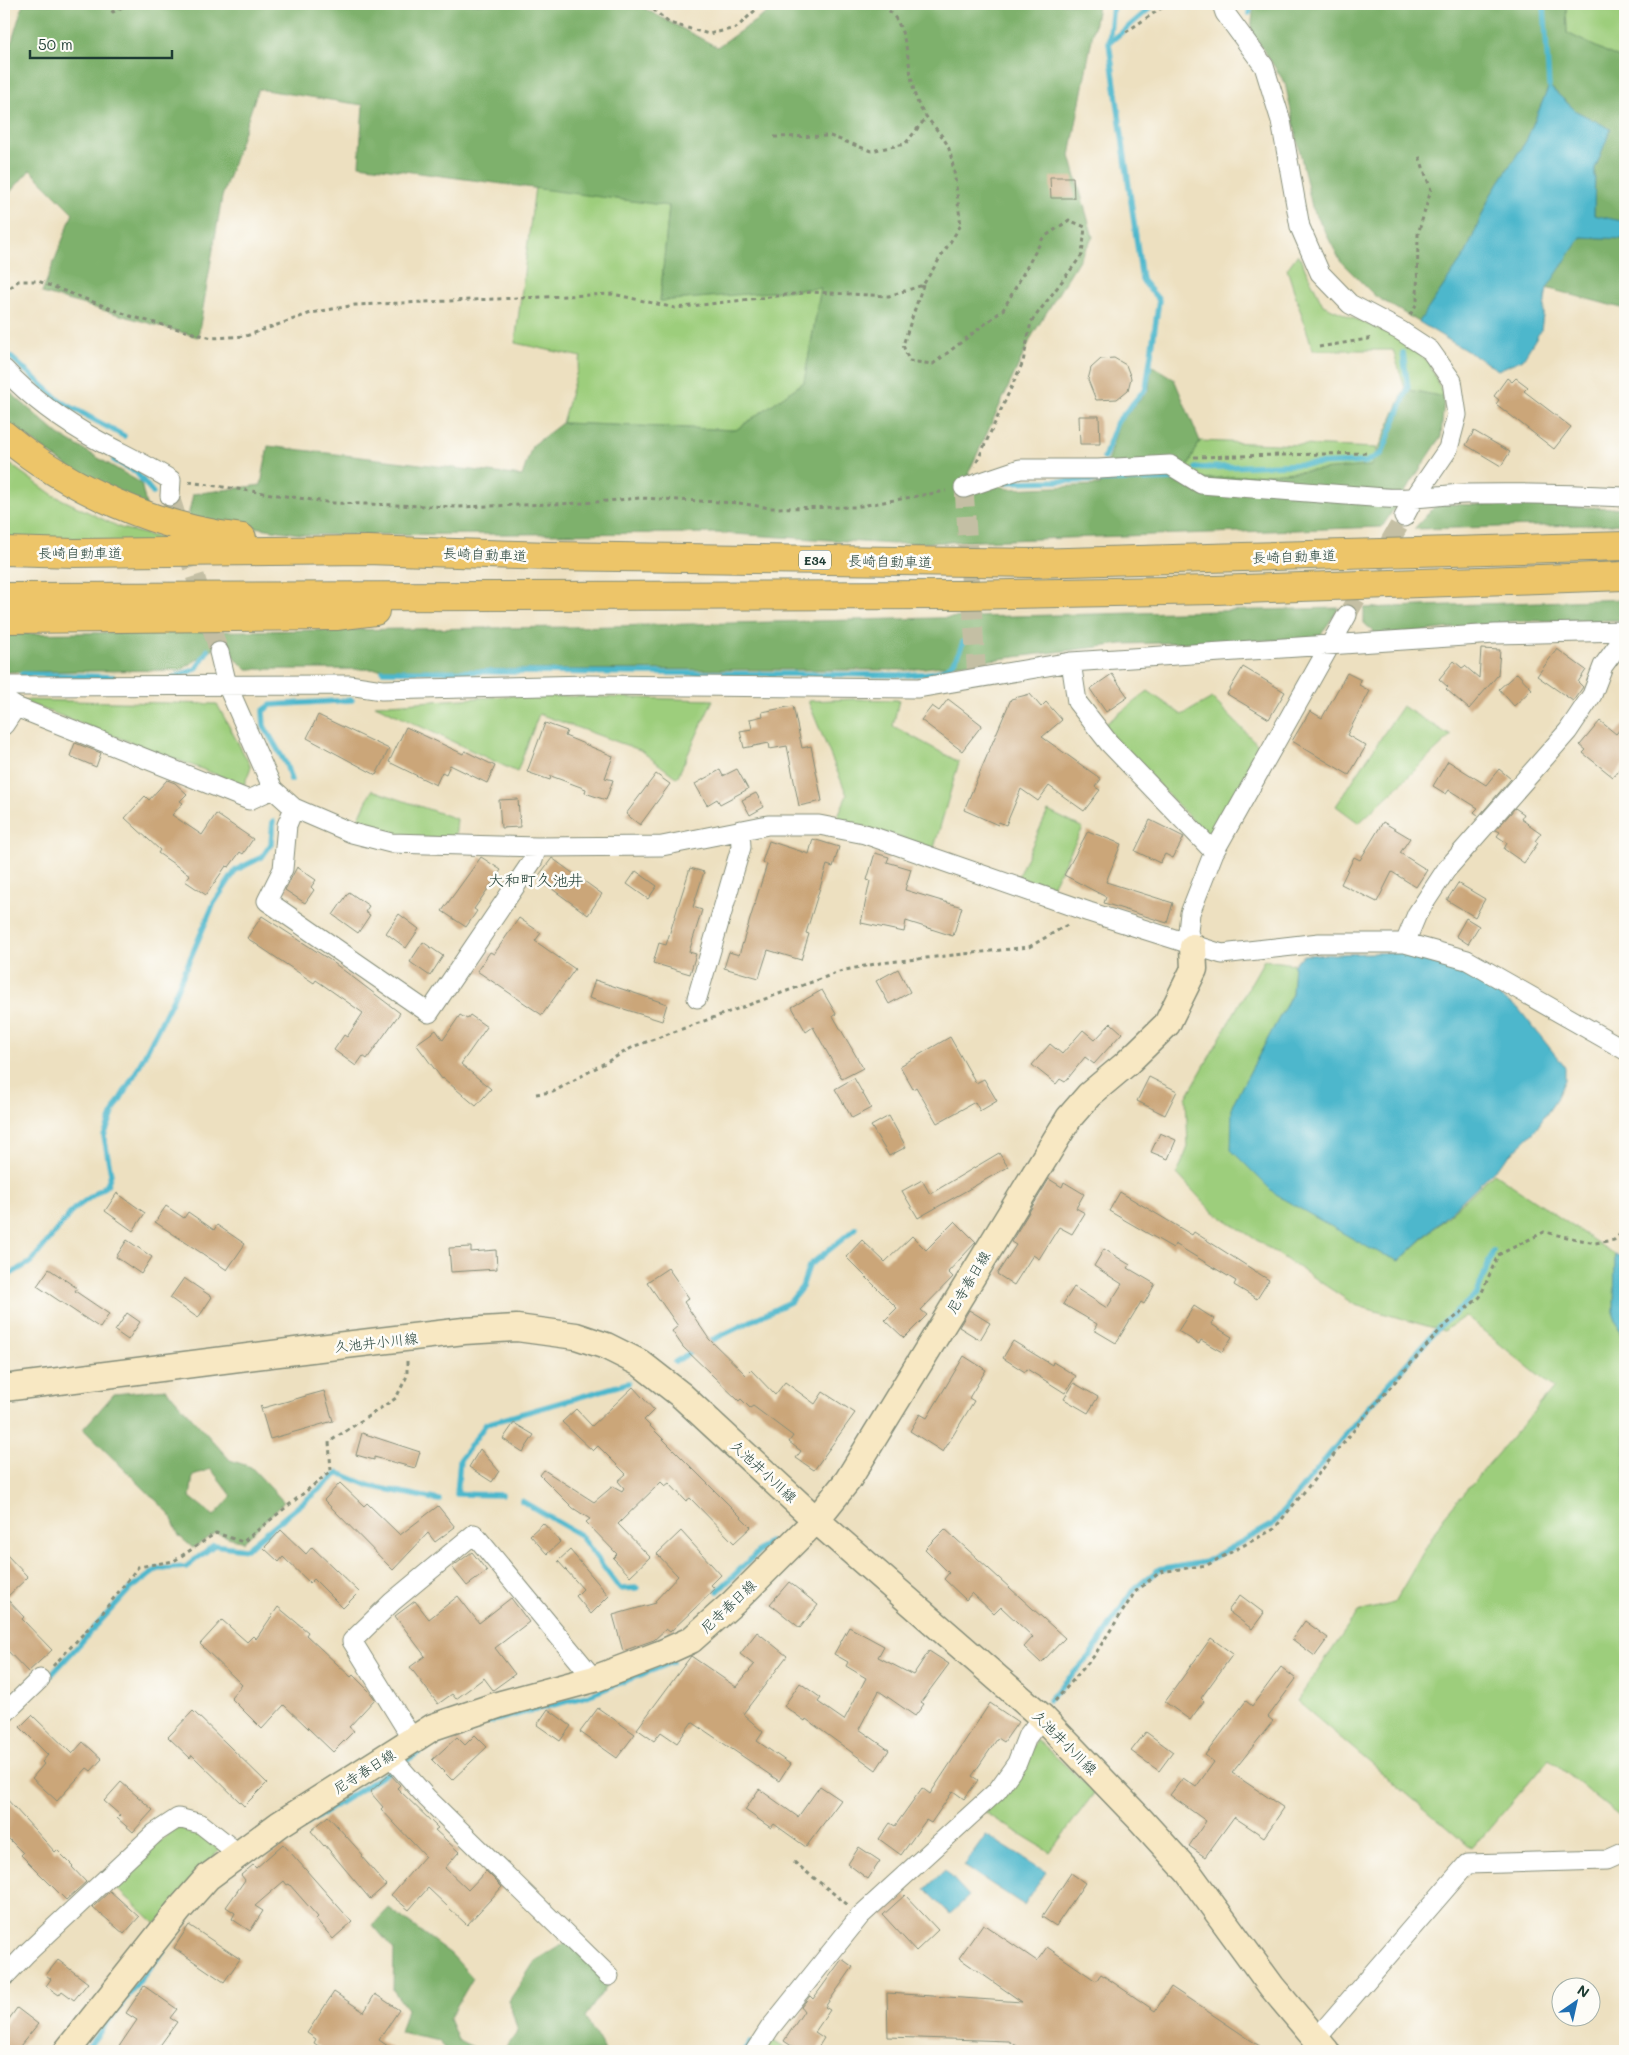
<svg xmlns="http://www.w3.org/2000/svg" width="1629" height="2055" font-family="Mali,'Klee One',sans-serif">
<rect width="100%" height="100%" fill="#fdfcf7"/>
<filter id="ink" filterUnits="userSpaceOnUse"><feTurbulence type="fractalNoise" baseFrequency=".02" numOctaves="2"/><feDisplacementMap in="SourceGraphic" scale="10" xChannelSelector="R" yChannelSelector="G"/><feConvolveMatrix kernelMatrix="1 2 1 2 8 2 1 2 1" color-interpolation-filters="sRGB"/></filter>
<filter id="wash" filterUnits="userSpaceOnUse"><feTurbulence type="fractalNoise" baseFrequency=".0096" numOctaves="4" result="noise"/><feDisplacementMap in="SourceGraphic" scale="20" xChannelSelector="R" yChannelSelector="G"/><feGaussianBlur stdDeviation="1.12" result="paint"/><feColorMatrix in="noise" values="0 0 0 0 0 0 0 0 0 0 0 0 0 0 0 0 0 1.4 0 .05"/><feComposite in="paint" operator="in"/></filter>
<g filter="url(#wash)">
<rect width="100%" height="100%" fill="#ede0c0"/>
<path fill="#9dce7c" stroke="#5e8658" d="M1566 4H1625V61L1567 33Z
M535 187 669 206 660 301 821 287 804 382 736 430 562 423 581 357 515 343Z
M1298 254 1323 305 1404 340 1429 363 1444 397 1405 389 1393 350H1313L1287 269Z
M1200 441 1377 448 1371 466 1181 481Z
M4 460 53 495 121 528 196 547 4 540Z
M1148 691 1182 715 1212 698 1262 749 1210 839 1103 726Z
M520 695 713 700 677 778 640 750 539 714 517 772 375 705Z
M854 699 899 700 893 726 959 762 934 848 837 818 847 795 808 701Z
M19 700 217 704 251 767 244 785Z
M1402 706 1451 736 1359 823 1336 806Z
M372 790 457 819 455 839 389 837 356 824Z
M1048 811 1083 828 1050 890 1018 876Z
M1264 960 1294 964 1292 994 1232 1105 1399 1261 1494 1173 1615 1255 1614 1315 1625 1346V1820L1549 1759 1472 1849 1297 1701 1358 1612 1394 1603 1444 1516 1554 1388 1465 1316 1444 1331 1355 1305 1211 1210 1177 1174 1188 1147 1186 1098Z
M1036 1739 1095 1792 1050 1852 984 1812 1012 1787Z
M178 1827 201 1832 219 1850 156 1924 110 1882Z
M772 2039 790 2051H764Z"/>
<path fill="#7eb16c" stroke="#4e7750" fill-rule="evenodd" d="M23 4H636L717 47 774 8 771 4H1096L1098 6 1070 156 1093 237 1032 336 968 474 1009 489 1100 485 1119 423 1149 390 1151 365 1174 379 1200 441 1181 481 1371 466 1405 389 1444 397 1441 437 1382 527 893 544 717 533 306 535 188 517 193 494 261 485 268 446 522 476 532 446 562 423 736 430 804 382 821 288 660 301 669 206 359 165 363 105 258 89 222 197 198 337 42 293 73 213 30 170 4 199V68Z
M1254 4H1566L1567 33 1625 61V214L1621 221 1594 216 1595 169 1610 129 1576 111 1549 86 1526 141 1490 196 1466 253 1419 322 1375 296 1341 262 1312 207 1285 83 1251 31Z
M1581 237 1625 239V309L1546 288Z
M4 387 59 435 141 483 147 509 80 475 4 421Z
M1437 504 1625 508V524L1414 529Z
M1625 599V620L1516 621 1378 636 1364 623V608Z
M1339 608 1318 639 1122 644 908 670 246 669 221 644 181 670 4 672V634L571 627Z
M166 1389 230 1460 251 1467 284 1502 243 1542 216 1533 193 1548 179 1536 170 1514 83 1429 114 1394ZM211 1469 232 1496 214 1516 190 1497 193 1475Z
M389 1908 451 1954 473 1978 449 2019 458 2040 482 2051H446L440 2041 400 2033 407 2009 393 1990 394 1950 373 1925Z
M575 1937 614 1976 585 2017 605 2051H502L518 2032 509 2001 535 1961Z"/>
<path fill="#4eb7cc" stroke="#367a80" d="M1549 86 1576 111 1611 129 1595 169 1594 215 1621 221 1625 214V239L1581 237 1547 288 1541 330 1523 359 1498 370 1419 322 1466 253 1490 196 1526 141Z
M1403 952 1469 977 1518 1008 1565 1067V1080L1554 1103 1534 1132 1399 1261 1369 1248 1276 1195 1231 1150 1232 1105 1292 994 1294 964 1304 955Z
M1615 1255 1625 1257V1346L1614 1315Z
M986 1835 1046 1872 1024 1905 964 1866Z
M945 1870 969 1896 950 1914 925 1889Z"/>
<g fill="none" stroke-linecap="round" stroke-linejoin="round">
<path stroke="#4eb7cc" stroke-width="5.5" d="M1544 4 1549 86
M1249 13 1251 4
M1109 43 1155 4
M4 351 60 401 124 436
M1104 458 1117 422 1146 388 1159 300 1142 280 1109 43 1113 4
M114 460 136 472 153 493
M1196 468 1366 462 1382 453 1408 388 1403 353
M1008 482 1178 479
M383 671 907 675C938 672 952 676 963 642
M22 674 113 677
M172 678 196 669 208 650
M291 780 286 764 264 726 263 711 271 705 352 700
M4 1278 31 1262 74 1209 107 1185 111 1174 104 1136 115 1108 136 1072 171 1003 214 903 236 870 262 857 271 844 273 821
M704 1344 790 1302 802 1287 809 1266 856 1228
M675 1362 696 1349
M502 1495 457 1494 460 1460 486 1424 628 1383
M522 1501 580 1535 620 1589 637 1588
M718 1591 769 1541
M45 1682 129 1590 158 1569 186 1567 214 1545 246 1549 339 1473 370 1486 439 1500
M1049 1700 1092 1653 1133 1590 1158 1570 1205 1562 1272 1525 1364 1412 1439 1327 1477 1294 1493 1251
M488 1722 587 1696 673 1662
M272 1846 448 1734
M85 2051 163 1951
M744 2051 750 2042"/>
</g>
<g id="blocks">
<path fill="#cba679" d="M1050 177H1073L1074 198H1051Z
M1114 358 1126 365 1131 378 1128 390 1117 399 1096 400 1088 380 1091 368 1101 359Z
M1507 378 1512 382 1516 378 1528 387 1524 391 1571 427 1554 449 1496 404 1499 400 1494 396Z
M1079 416H1099L1100 444H1080Z
M1474 431 1510 452 1501 466 1466 445Z
M1481 649 1500 650 1498 675 1469 709 1446 689 1448 687 1439 679 1454 661 1462 668 1465 666 1479 678Z
M1557 649 1586 670 1578 682 1583 687 1573 701 1537 676Z
M1243 667 1285 692 1269 719 1227 694Z
M1347 673 1361 680 1359 685 1370 691 1347 735 1366 746 1349 775 1292 741 1310 711 1322 718Z
M1517 673 1532 689 1514 706 1499 689Z
M1112 674 1128 697 1106 712 1090 689Z
M1030 694 1041 707 1046 702 1062 720 1042 737 1101 779 1095 787 1100 790 1084 811 1049 786 1038 801 1021 789 1006 825 999 822 998 825 964 810 1011 699Z
M948 699 982 725 962 751 921 720 932 706 939 711Z
M793 706 802 748 811 746 822 801 799 806 787 746 770 749 769 743 744 748 740 731 752 729 750 719 763 716 762 712Z
M318 715 389 749 376 775 307 738Z
M1600 721 1616 734 1625 723V762L1613 777 1583 753 1586 750 1580 745Z
M545 723 567 731 565 736 613 756 605 778 613 780 606 800 585 793 586 789 551 776 550 780 527 772Z
M406 727 463 754 465 751 495 766 487 783 450 765 446 774 442 772 436 785 389 762Z
M75 743 101 753 96 767 70 756Z
M1448 761 1486 785 1499 769 1511 779 1479 816 1474 812 1478 808 1449 790 1446 794 1433 786Z
M737 769 748 789 720 804 717 799 707 805 695 784 720 770 723 776Z
M656 774 670 784 640 825 626 814Z
M167 780 175 783 187 794 180 801 183 803 172 815 202 835 216 814 253 839 243 854 240 852 229 867 226 866 206 895 185 881 190 875 158 853 160 850 125 818 145 796 149 800Z
M756 793 764 807 750 815 742 800Z
M518 799 520 827 501 828 499 800Z
M1515 808 1524 814 1521 819 1541 833 1535 841 1538 843 1524 863 1504 849 1507 843 1497 836 1500 832 1496 830Z
M1150 820 1184 837 1173 858 1165 854 1160 863 1135 851Z
M1383 822 1410 838 1400 853 1427 870 1416 887 1392 872 1377 902 1341 884 1354 857 1360 860Z
M1088 831 1121 844 1106 882 1173 903 1167 923 1104 903 1106 897 1064 875Z
M813 839 839 847 833 867 827 865 806 933 809 934 801 960 768 950 759 978 724 968 729 952 739 955 767 864 762 862 769 841 809 854Z
M875 853 889 857 887 862 911 869 905 890 962 907 953 936 906 921 904 932 861 923 870 881 867 880Z
M481 857 501 870 474 909 477 911 466 927 442 911Z
M552 858 578 877 576 882 580 878 602 894 588 915 537 878Z
M297 867 316 880 311 887 314 890 305 903 285 890Z
M690 868 704 872 693 907 702 910 689 952 696 954 690 974 653 963 659 943 666 945Z
M636 871 657 886 648 899 627 884Z
M1458 883 1485 899 1475 917 1447 900Z
M349 892 369 906 365 912 370 915 358 933 333 915Z
M399 914 419 929 406 948 386 933Z
M262 916 330 960 400 1013 367 1059 363 1056 356 1066 334 1050 344 1035 347 1037 363 1013 316 980 314 983 247 938Z
M519 918 541 933 535 941 575 969 542 1015 477 971 490 952 494 954Z
M1466 918 1479 926 1468 944 1456 936Z
M423 942 443 956 430 976 410 962Z
M898 969 910 992 889 1004 876 981Z
M595 980 667 1004 662 1021 589 998Z
M822 990 836 1014 833 1016 863 1068 842 1079 813 1027 806 1032 792 1007Z
M460 1015 467 1019 470 1015 487 1027 461 1064 491 1089 476 1106 443 1078 442 1079 416 1044 436 1030 443 1040Z
M1111 1023 1122 1033 1094 1064 1085 1057 1065 1082 1060 1079 1056 1084 1032 1065 1050 1044 1062 1054 1083 1030 1095 1040Z
M950 1037 976 1083 984 1079 997 1101 980 1111 975 1102 937 1123 916 1087 913 1089 900 1066Z
M1149 1077 1177 1091 1165 1115 1137 1101Z
M854 1078 871 1108 852 1118 835 1089Z
M889 1116 906 1147 889 1156 871 1126Z
M1160 1133 1176 1140 1168 1159 1151 1152Z
M999 1153 1008 1167 918 1218 902 1191 922 1180 930 1194Z
M1049 1179 1062 1187 1064 1182 1084 1194 1076 1208 1085 1213 1072 1234 1059 1227 1039 1259 1033 1255 1014 1285 997 1274 1016 1245 1011 1242Z
M1120 1192 1192 1235 1194 1232 1269 1280 1257 1299 1234 1285 1236 1281 1175 1244 1173 1248 1109 1211Z
M117 1193 145 1213 133 1231 105 1211Z
M166 1206 184 1218 188 1212 214 1230 217 1225 245 1244 227 1270 155 1222Z
M955 1221 976 1242 948 1272 953 1277 921 1310 927 1315 904 1338 885 1320 897 1308 846 1257 862 1240 885 1262 912 1236 926 1250Z
M127 1240 152 1257 141 1274 116 1257Z
M471 1247V1252L496 1250 497 1269 451 1272 449 1248Z
M1104 1249 1130 1265 1128 1268 1155 1284 1144 1304 1141 1302 1116 1343 1094 1330 1097 1324 1063 1304 1074 1287 1107 1308 1122 1284 1094 1266Z
M668 1268 689 1298 684 1302 709 1339 746 1375 751 1370 775 1395 785 1382 815 1404 823 1392 855 1413 814 1470 796 1458 801 1451 789 1442 793 1436 753 1406 750 1408 741 1399 739 1401 683 1347 672 1331 678 1326 647 1282Z
M49 1269 77 1288 75 1291 109 1314 100 1328 37 1286Z
M184 1278 212 1297 198 1318 170 1298Z
M1194 1306 1214 1319 1211 1324 1232 1337 1222 1352 1201 1340 1199 1344 1178 1331Z
M969 1310 990 1323 980 1340 959 1327Z
M127 1313 140 1322 128 1340 115 1331Z
M1013 1341 1052 1365 1053 1362 1076 1376 1065 1393 1027 1369 1025 1372 1003 1358Z
M964 1356 986 1370 969 1398 974 1401 943 1452 910 1431 920 1414 927 1418Z
M1074 1383 1098 1397 1088 1413 1064 1399Z
M633 1387 654 1410 644 1420 751 1527 734 1543 690 1498 686 1501 669 1483 665 1486 661 1482 618 1524 650 1557 630 1576 613 1558 617 1554 586 1522 590 1519 573 1508 540 1475 544 1470 594 1502 613 1486 622 1491 624 1488 618 1481 626 1474 598 1446 593 1451 562 1422 576 1409 592 1426Z
M324 1391 333 1421 270 1439 260 1405 263 1408Z
M514 1423 534 1435 523 1452 503 1439Z
M362 1433 420 1452 415 1468 374 1457V1460L356 1455Z
M480 1449 499 1471 492 1482 469 1467Z
M340 1483 364 1506 367 1503 400 1535 438 1506 455 1527 435 1542 428 1533 393 1570 324 1500Z
M543 1523 560 1542 547 1554 530 1535Z
M945 1529 1065 1638 1041 1663 1024 1647 1033 1637 1001 1607 994 1614 972 1593 966 1600 944 1579 949 1573 925 1549Z
M281 1530 306 1554 312 1547 359 1592 343 1608 314 1579 310 1583 283 1557 279 1562 264 1548Z
M681 1531 721 1575 711 1585 715 1589 670 1632 666 1629 654 1640 623 1651 613 1615 656 1603 655 1601 678 1576 657 1554Z
M570 1550 609 1596 591 1614 576 1596 583 1589 558 1561Z
M4 1552 28 1577 6 1598 24 1617 22 1619 52 1650 28 1672 4 1647Z
M472 1552 487 1571 467 1586 452 1567Z
M789 1582 818 1605 800 1628 770 1604Z
M1240 1595 1264 1613 1252 1629 1228 1611Z
M458 1596 479 1623 511 1598 529 1622 495 1648 515 1674 493 1690 484 1678 456 1699 452 1694 438 1704 410 1667 425 1656 395 1616 415 1601 429 1619Z
M278 1607 308 1632 306 1635 351 1677 353 1675 369 1691 375 1699 349 1727 354 1731 333 1752 284 1705 262 1729 231 1698 242 1685 200 1644 222 1620 247 1642 253 1636 256 1639Z
M1305 1621 1328 1638 1315 1656 1292 1639Z
M849 1627 884 1646 878 1657 913 1675 929 1651 949 1664 921 1702 924 1704 915 1716 879 1691 859 1729 889 1750 876 1770 806 1719 805 1721 784 1706 800 1683 821 1698 818 1702 844 1720 866 1678 846 1666 848 1662 834 1654Z
M757 1632 787 1656 743 1714 763 1732 757 1741 790 1764 779 1781 692 1722 677 1743 661 1732 654 1741 637 1729 691 1656 736 1687 754 1665 740 1654Z
M1211 1638 1233 1654 1201 1698 1204 1701 1190 1720 1165 1702Z
M1281 1667 1296 1679 1268 1717 1273 1721 1232 1773 1284 1808 1264 1837 1234 1817 1205 1857 1189 1846 1206 1821 1170 1795 1183 1778 1196 1787 1214 1762 1205 1755 1246 1701 1252 1706Z
M990 1703 1018 1722 1004 1742 998 1738 972 1776 978 1780 964 1799 953 1791 931 1823 926 1820 901 1855 879 1839 890 1823 895 1826 922 1788 930 1794Z
M598 1708 635 1734 617 1758 580 1732Z
M548 1709 571 1726 560 1741 537 1725Z
M193 1711 267 1783 244 1806 192 1755 190 1758 168 1737Z
M32 1715 72 1754 83 1742 102 1759 91 1771 87 1768 57 1801 32 1778 44 1764 42 1762 48 1755 20 1727Z
M1146 1732 1173 1752 1159 1771 1131 1751Z
M475 1735 487 1747 452 1780 432 1760 457 1737 465 1745Z
M390 1774 400 1785 397 1788 438 1828 435 1830 459 1852 445 1868 468 1890 486 1871 502 1887 467 1925 428 1888 409 1910 391 1895 425 1856 381 1809 383 1807 370 1792Z
M121 1782 153 1810 133 1832 117 1818 120 1815 104 1801Z
M820 1786 841 1800 806 1847 774 1824 771 1828 745 1810 759 1789 798 1817Z
M4 1796 55 1852 57 1850 73 1866 72 1867 86 1882 66 1900 21 1855 23 1853 4 1834Z
M328 1816 363 1855 361 1856 386 1885 370 1899 325 1845 324 1846 311 1831Z
M283 1844 352 1922 333 1939 316 1919 318 1917 289 1884 287 1885 284 1881 255 1906 263 1911 250 1931 232 1919 235 1913 226 1907 245 1880 241 1875 253 1865 256 1868Z
M859 1847 880 1861 868 1879 848 1864Z
M1071 1873 1085 1883 1056 1926 1042 1917Z
M110 1891 139 1917 124 1934 93 1907Z
M905 1895 938 1930 916 1951 883 1915Z
M983 1924 1037 1961 1047 1947 1096 1981 1101 1974 1155 2011 1171 1987 1267 2051H1025L1009 2041 888 2037 887 1993 1022 2002 959 1958Z
M189 1925 240 1959 224 1982 174 1948Z
M842 1959 853 1967 825 2007 830 2010 815 2032 824 2038 816 2051H799L784 2041 804 2011 801 2007 810 1996 813 1999Z
M58 1960 88 1983 74 2000 62 1991 59 1995 46 1986 51 1979 46 1975Z
M144 1986 177 2009 170 2018 177 2022 156 2051H116L137 2020 126 2013Z
M334 1992 364 2012 375 1994 399 2010 379 2040 395 2051H326L314 2043 316 2039 307 2033Z
M17 2008 38 2024 16 2051H4V2026Z"/>
</g>
</g>
<g filter="url(#ink)">
<use href="#blocks" fill-opacity="0" stroke="#868e7a" stroke-width="1"/>
<g fill="none" stroke-linecap="round" stroke-linejoin="round">
<path stroke="#c4bfa4" stroke-width="19" stroke-dasharray="19 9" stroke-linecap="butt" d="M964 488 977 679
M170 496 219 652
M1347 615 1404 517"/>
<defs>
<path id="street" d="M1222 4 1225 13 1264 66 1281 121 1300 227 1320 273 1350 304 1401 331 1430 350 1452 381 1457 415 1448 449 1413 500 1404 517
M4 369C31 398 64 422 99 441 123 454 147 465 171 480L170 496
M964 488 1020 469H1098L1170 465 1201 484 1385 498C1412 500 1437 495 1465 494 1518 493 1571 494 1625 497
M219 652 227 685 273 789 294 808 352 833 391 843 537 847 662 846 768 825H819L865 834 1089 912 1222 954 1319 943H1405L1467 960 1625 1050
M1071 662 1077 702 1109 743 1214 852
M4 686 349 685 382 690 589 685 918 688 1071 662 1495 634 1625 631
M4 700 16 707 249 800 273 789
M4 725 16 707
M294 808 287 825 283 869 267 901 429 1013 533 860 537 847
M1405 943 1417 914 1446 870 1568 731 1592 695 1603 666 1625 636
M1193 947 1188 932 1190 913 1214 852 1347 615
M697 998 741 847 740 830
M4 1714 40 1679
M413 1740 352 1641 392 1602 474 1534 594 1679
M389 1755 427 1798 609 1976
M4 1977 27 1953 155 1833 178 1818 201 1824 239 1854
M1316 2039 1467 1864 1607 1860 1625 1852
M755 2051 770 2028 860 1916 997 1791 1017 1763 1027 1737 1042 1717"/>
<path id="secondary" d="M4 1388 311 1349 464 1331 517 1328 576 1336 606 1346 640 1363 681 1395 816 1520 1042 1717 1139 1818 1188 1872 1272 1987 1326 2051
M67 2051 178 1911 208 1877 280 1824 433 1727 501 1704 594 1679 660 1654 691 1640 734 1602 816 1520 848 1480 1069 1118 1089 1095 1126 1064 1167 1024 1194 969 1193 947"/>
<path id="highway" d="M4 435C68 489 159 529 242 538
M4 551 75 553 367 550 550 556 1033 563 1625 546
M4 597 963 595 1215 590 1625 576
M4 619 336 616 375 611"/>
</defs>
<use href="#street" stroke="#868e7a" stroke-width="21"/>
<use href="#secondary" stroke="#868e7a" stroke-width="29"/>
<use href="#highway" stroke="#868e7a" stroke-width="30"/>
<path stroke="#868e7a" stroke-width="3" stroke-dasharray="4 4" stroke-linecap="butt" d="M107 4 113 12 128 4
M647 4 669 23 709 34 736 28 762 4
M811 4H831
M1126 32 1167 4
M774 137 830 136 871 151 905 144 926 118
M923 285 903 345 909 361 933 364 1003 310 1043 238 1069 220 1085 227 1082 255 1031 322 1023 362 975 466
M4 293 18 281H38L133 317 212 338 246 336 311 313 355 305 613 294 675 308 811 292 889 296 923 285 961 225C957 200 956 173 949 149 944 133 920 116 915 95 907 66 909 15 878 4
M1410 315 1417 303 1418 234 1431 190 1418 153
M1319 347 1374 338
M1194 457 1368 453
M189 482 333 503 458 507 584 503 640 498 739 503 770 508 855 507 946 491
M536 1094 553 1092 635 1046 845 970 880 963 1029 947 1069 924
M53 1666 100 1616 138 1567 174 1561 216 1533 243 1542 331 1471 329 1442 396 1398 407 1376V1359
M1055 1701 1094 1656 1135 1592 1160 1572 1207 1565 1274 1529 1367 1414 1441 1329 1480 1297 1498 1255 1544 1232 1595 1243 1614 1240 1625 1230
M794 1862 848 1905"/>
<use href="#street" stroke="#fff" stroke-width="19"/>
<use href="#secondary" stroke="#f8e8c3" stroke-width="26"/>
<use href="#highway" stroke="#edc569" stroke-width="28"/>
</g>
</g>
<g text-anchor="middle" dominant-baseline="central" stroke-width="5" stroke-linejoin="round" paint-order="stroke">
<rect fill="#fdfcf7" stroke="#62766e" stroke-width="1" x="799" y="550.5" width="32" height="19" rx="4"/>
<g font-size="12" font-weight="bold" fill="#1f3d34">
<text x="815" y="560">E34</text>
</g>
<g font-size="14" fill="#1f3d34" stroke="#fdfcf7">
<text x="80" y="552">長崎自動車道</text>
<text transform="translate(485 554) rotate(2)">長崎自動車道</text>
<text transform="translate(1294 556) rotate(-2)">長崎自動車道</text>
<text transform="translate(890 561) rotate(1)">長崎自動車道</text>
<text transform="translate(968 1282) rotate(-59)">尼寺春日線</text>
<text transform="translate(376 1342) rotate(-6)">久池井小川線</text>
<text transform="translate(764 1471) rotate(43)">久池井小川線</text>
<text transform="translate(728 1606) rotate(-43)">尼寺春日線</text>
<text transform="translate(1065 1742) rotate(45)">久池井小川線</text>
<text transform="translate(364 1771) rotate(-32)">尼寺春日線</text>
</g>
<g font-size="16" fill="#1f3d34" stroke="#fdfcf7">
<text x="536" y="879">大和町久池井</text>
</g>
</g>
<rect width="1629" height="2055" fill="none" stroke="#fdfcf7" stroke-width="20"/>
<g transform="translate(1576 2002) rotate(34)"><circle r="24" fill="#fdfcf7" stroke="#a4b0a9"/>
<path d="M0-4L9 19L0 12L-9 19Z" fill="#1f6fb2"/>
<text y="-8" font-size="14" font-weight="bold" text-anchor="middle" fill="#1f3d34">N</text>
</g>
<path d="M30 50v8h142v-8" fill="none" stroke="#1f3d34" stroke-width="2.5"/>
<text x="38" y="50" font-size="15" fill="#1f3d34" stroke="#fdfcf7" stroke-width="4" paint-order="stroke">50 m</text>
</svg>
